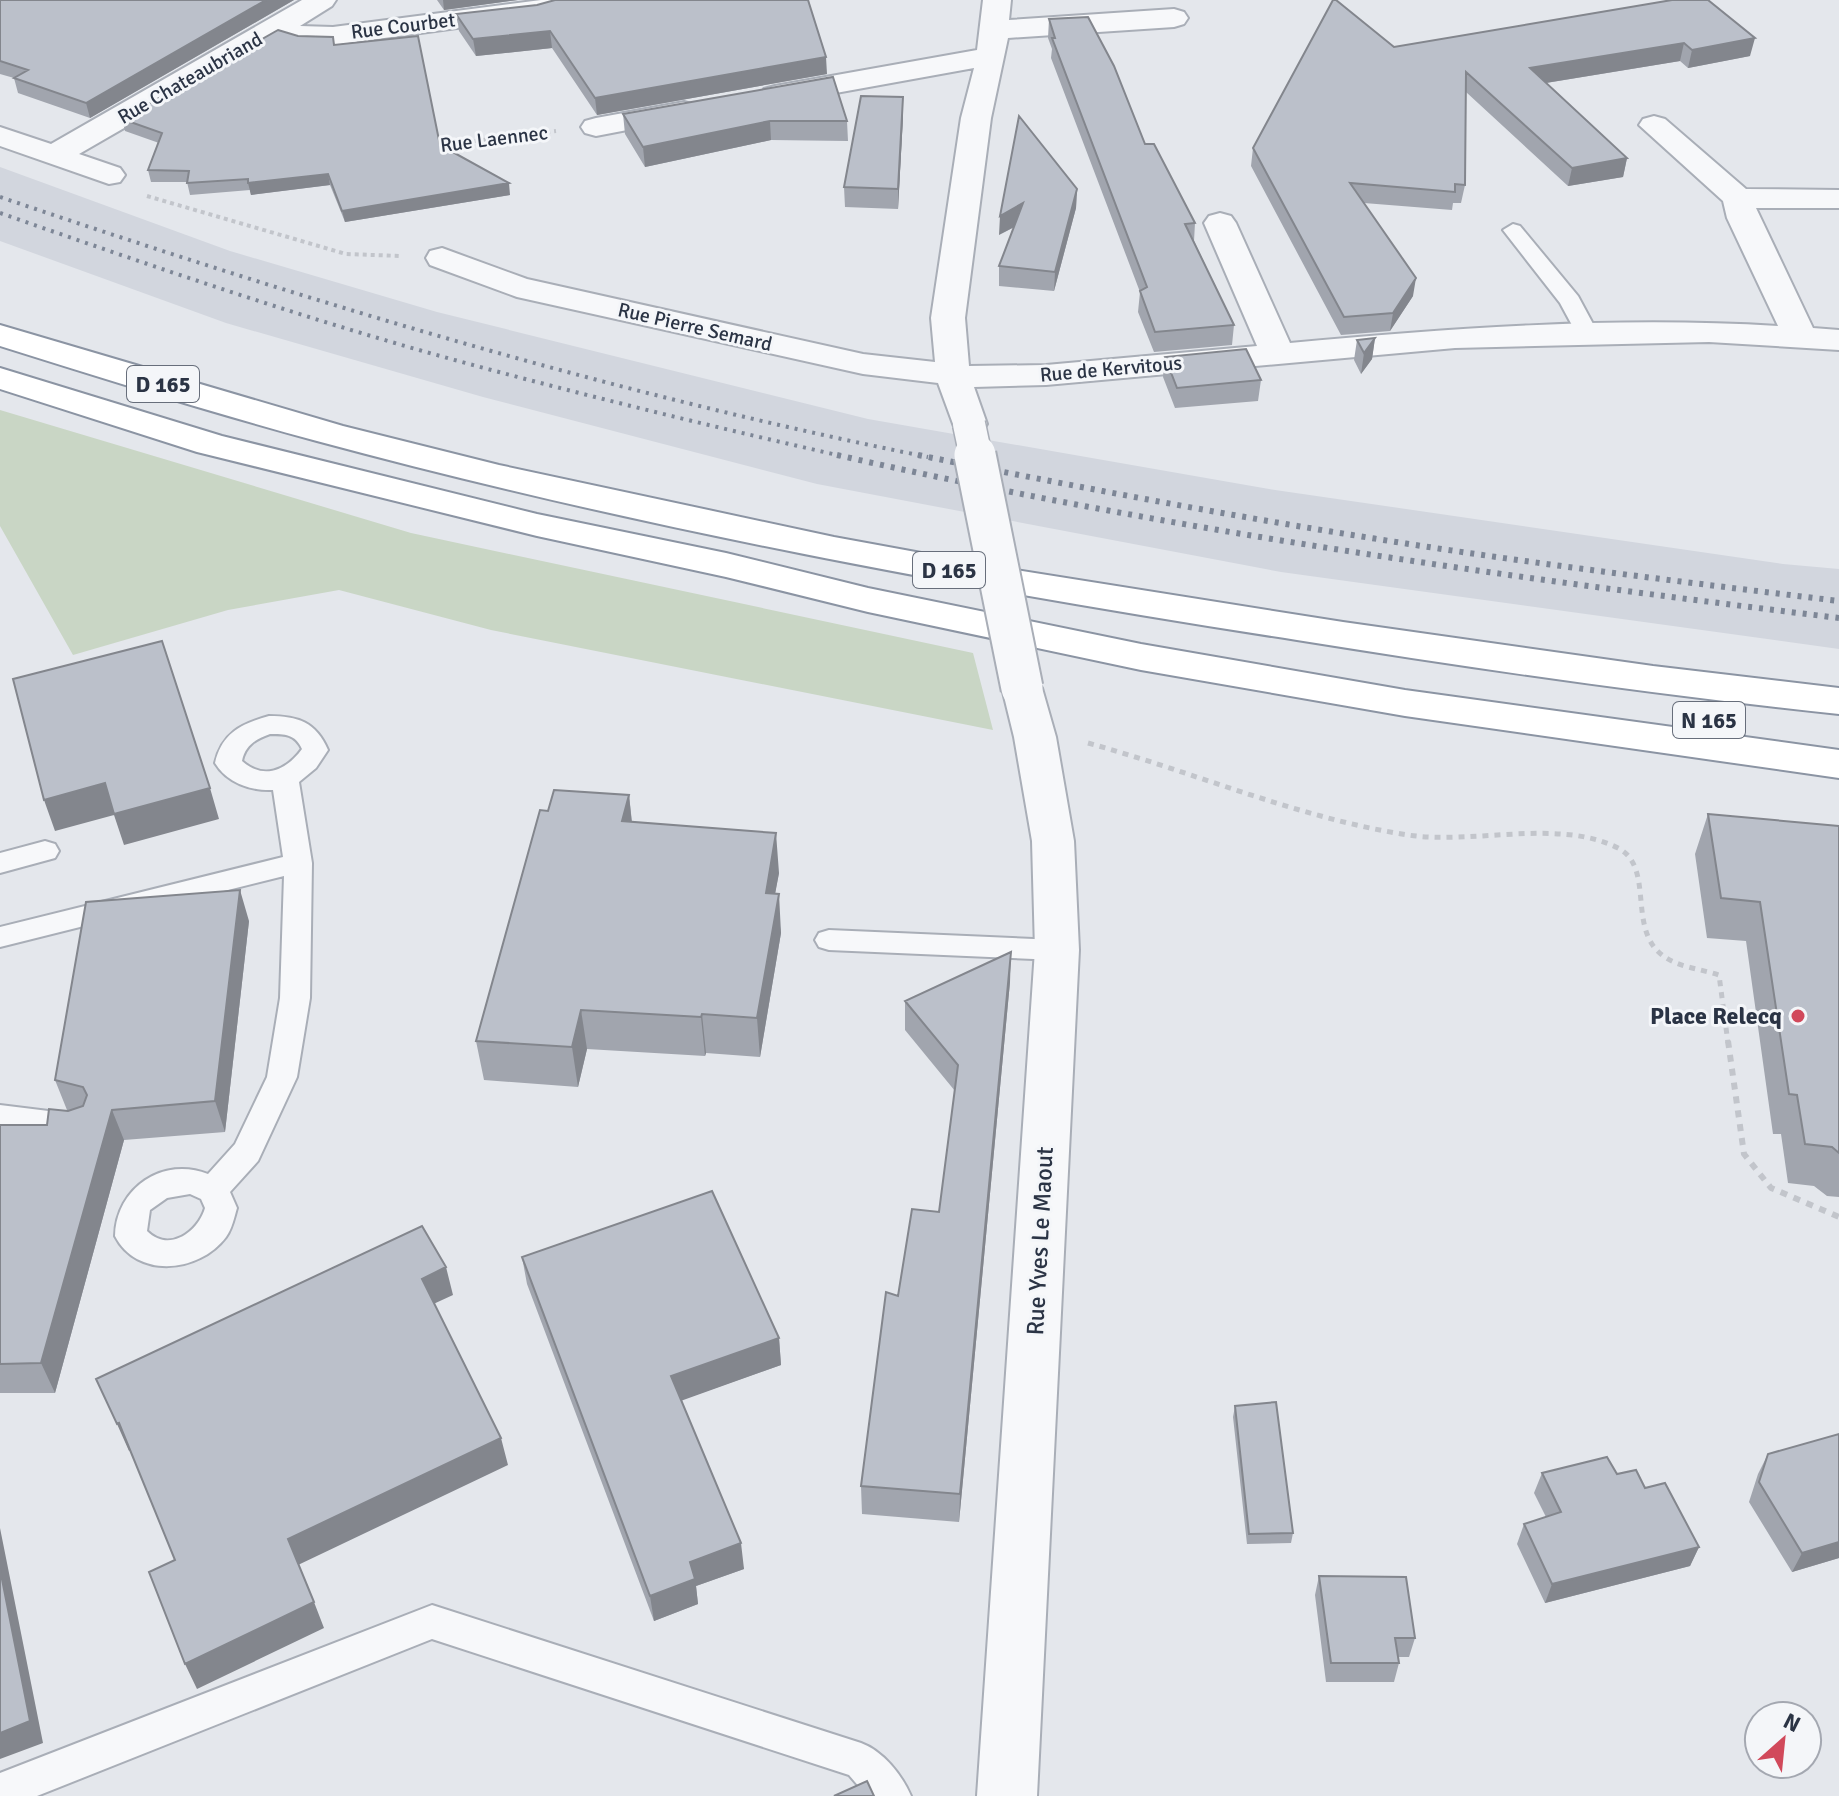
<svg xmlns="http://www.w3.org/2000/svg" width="1839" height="1796" font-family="Signika,sans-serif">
<rect width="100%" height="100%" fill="#e4e7ec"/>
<path fill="#d2d6de" d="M0 167 230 251 437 312 868 419 1269 489 1783 564 1839 569V649L1281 572 817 484 483 397 226 323 0 241Z"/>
<path fill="#c9d6c5" d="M0 410 411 533 973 653 993 730 491 630 339 590 228 610 73 655 0 526Z"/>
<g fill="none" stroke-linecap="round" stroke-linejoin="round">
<defs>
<path id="lane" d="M1513 224 1520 226 1578 296 1599 335 1596 340H1580L1560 303 1503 230Z
M269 716C298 716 316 722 328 750L316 768 299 782 312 863 310 998 297 1077 258 1161 230 1192 237 1208C234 1218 232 1229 226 1237 199 1273 137 1279 115 1236 116 1188 163 1156 208 1174L235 1144 267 1077 280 998 284 876 0 947V927L283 857 273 790C251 791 227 783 215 763 222 733 241 724 269 716ZM270 734C285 734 295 734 302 749 286 771 263 780 242 761 245 745 256 739 270 734ZM190 1194 201 1199 205 1208C198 1232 169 1253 147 1231L150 1210 167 1198Z
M45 841 55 844 59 851 55 858 0 873V853Z
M829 930 1057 940 1067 943 1071 950 1067 957 1057 960 829 950 819 947 815 940 819 933Z
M0 1105 81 1115 92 1119 96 1127 92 1135 81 1139 0 1129Z
M432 1605 861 1743C883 1751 902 1775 911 1796H867L849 1775 432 1639 37 1796H0V1773Z"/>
<path id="street" d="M302 0H336L332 6 300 26 333 27 541 0H589L585 6 552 15 333 45 300 44 280 38 79 154 120 168 125 175 120 182 109 184 0 146V127L51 144Z
M983 0H1011L1009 20 1174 9 1184 12 1188 18 1184 24 1174 27 1008 38 991 118 965 318 969 366 1046 365 1257 346 1204 223 1209 216 1220 213 1231 216 1236 223 1290 343C1452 328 1616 316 1778 326L1727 218 1723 201 1639 125 1643 119 1654 116 1665 119 1746 189 1839 190V208H1756L1813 328 1839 330V350L1709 342 1455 348 1046 385 974 387 987 424 982 432 969 435 956 432 938 383 863 374 517 297 430 265 426 258 430 251 442 248 527 279 863 354 935 362 931 318 961 118 974 68 775 104 764 101 760 95 764 89 775 86 977 50Z
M684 102 695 105 699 111 695 117 596 136 585 133 581 127 585 121 596 118Z
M1022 675 1036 679 1042 688 1056 737 1074 841 1079 950 1037 1796H977L1035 950 1032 841 1014 737 1002 688 1008 679Z"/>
<path id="highway" d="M0 325 343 426 499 465 834 537 1003 568 1343 622 1653 666 1839 688V714C1658 695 1477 669 1297 640 967 589 639 528 317 441 210 412 105 379 0 346Z
M0 368 222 436 537 514 726 553 868 588 1141 644 1405 690 1839 750V778L1405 716 1141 670 868 612 726 577 537 536 197 452 0 389Z"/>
</defs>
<use href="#lane" stroke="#a9aeb7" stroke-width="4"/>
<use href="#street" stroke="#a9aeb7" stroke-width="4"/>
<use href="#highway" stroke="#8b94a3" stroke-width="4"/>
<path stroke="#c2c5cb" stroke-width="4" stroke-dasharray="4 4" stroke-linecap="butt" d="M435 146 556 131
M147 196 346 254 401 256"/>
<path stroke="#c2c5cb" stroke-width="5" stroke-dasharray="6 6" stroke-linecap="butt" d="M1088 743C1194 772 1298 818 1408 835 1473 845 1559 818 1618 848 1655 867 1627 928 1662 955 1677 967 1701 969 1719 975L1728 1043"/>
<path stroke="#c2c5cb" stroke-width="6" stroke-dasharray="7 7" stroke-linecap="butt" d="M1728 1041 1744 1154 1771 1188 1839 1217"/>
<use href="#lane" fill="#f7f8fa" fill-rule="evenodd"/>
<use href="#street" fill="#f7f8fa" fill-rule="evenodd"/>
<use href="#highway" fill="#fff" fill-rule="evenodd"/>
<path stroke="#7d8696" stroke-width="4" stroke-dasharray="3 6" stroke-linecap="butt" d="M0 197C304 300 612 394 928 457
M0 213C149 265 299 317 451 359 582 395 714 427 846 457"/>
<path stroke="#7d8696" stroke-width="6" stroke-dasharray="4 7" stroke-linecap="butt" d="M837 455C1168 530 1503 577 1839 618
M918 455C1068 485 1219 514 1371 538 1526 563 1683 582 1839 601"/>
<defs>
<path id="street-bridge-far1" d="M969 424 976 457"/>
<path id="street-bridge" d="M975 455 1022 688"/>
</defs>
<use href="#street-bridge-far1" stroke="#a9aeb7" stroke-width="35" stroke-linecap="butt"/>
<use href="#street-bridge" stroke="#a9aeb7" stroke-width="45" stroke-linecap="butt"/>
<use href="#street-bridge-far1" stroke="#f7f8fa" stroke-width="32"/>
<use href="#street-bridge" stroke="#f7f8fa" stroke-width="41"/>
</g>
<path fill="#a1a5ae" d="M0 0H294L90 118 18 93 14 78 0 74Z
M437 0H518L444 10Z
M1672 0 1750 56 1688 68 1680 61 1546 83 1627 158 1623 177 1568 186 1466 92 1465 185 1461 203H1453L1452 210 1364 203 1413 296 1390 331 1341 335 1251 166 1253 148Z
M456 14 827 74 597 115 552 48 476 56 459 31Z
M1049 19 1145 144 1195 223 1194 241 1234 325 1232 345 1154 352 1138 312 1140 292 1051 58 1052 49 1048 38Z
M334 45 440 145 510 195 345 222 330 185 251 195 250 190 190 195 187 182H151L148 170 159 143 125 131 122 119Z
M623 114 847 121 848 141 771 140 645 167 625 134Z
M903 117 898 209 845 207 844 187Z
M1077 189 1076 208 1054 291 999 286V266L1014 227 999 235Z
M1375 338 1372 359 1361 374 1354 360 1357 340Z
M1165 357 1261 380 1258 401 1175 408 1163 377Z
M629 795 632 822 779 873 775 893 781 933 760 1057 706 1053 705 1056 587 1049 578 1087 484 1080 476 1041 548 811Z
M1708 814 1839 826V1197L1827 1196 1814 1186 1788 1183 1781 1134H1773L1746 941 1707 938 1695 854Z
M249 921 225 1132 124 1140 55 1393H0V1125H47L69 1111 67 1110 55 1080Z
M1010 982 959 1522 862 1514 861 1486 898 1296 939 1212 955 1091 905 1030V1001Z
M522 1257 779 1338 781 1365 681 1400 744 1569 696 1586 698 1604 654 1621 527 1284Z
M1235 1406 1293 1533 1291 1543 1247 1544 1233 1417Z
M1768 1454 1839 1558 1792 1572 1749 1502 1758 1474Z
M1542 1473 1617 1474 1645 1488 1699 1547 1690 1566 1545 1603 1517 1544 1524 1524 1546 1517 1534 1493Z
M1319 1576 1415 1638 1409 1657H1398L1399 1663 1394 1682H1326L1315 1595Z"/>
<path fill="#83868d" d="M266 0H294L90 118 86 103Z
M443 0H518L444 10Z
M550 31 552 48 476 56 473 39Z
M1755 38 1750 56 1688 68 1692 50Z
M1684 43 1680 61 1527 86 1530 68Z
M826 57 827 74 597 115 595 98Z
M903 97V117L898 209V189Z
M770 121 771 140 645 167 643 147Z
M1627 158 1623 177 1568 186 1572 168Z
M328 174 330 185 251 195 248 183Z
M509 183 510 195 345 222 342 211Z
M1077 189 1076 208 1054 291 1055 272Z
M1023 203 1022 223 999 235 1000 216Z
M1416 278 1413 296 1390 331 1393 313Z
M1375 338 1372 359 1361 374 1364 353Z
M105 783 210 788 219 819 124 845 114 815 55 831 44 800Z
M629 795 633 835 622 821Z
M776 833 779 873 768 932 766 893Z
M240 890 249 921 225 1132 215 1101Z
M779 894 781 933 760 1057 757 1018Z
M1011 952 1010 982 959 1522 960 1494Z
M581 1010 587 1049 578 1087 572 1047Z
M702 1014 706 1053 705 1056 701 1017Z
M112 1110 124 1140 55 1393 41 1363Z
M446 1267 453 1295 429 1306 422 1279Z
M779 1338 781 1365 675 1403 671 1376Z
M119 1423 131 1450 129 1451 117 1424Z
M501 1438 508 1465 298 1565 288 1539Z
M0 1528 43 1743 0 1759Z
M1839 1542V1558L1792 1572 1802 1553Z
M741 1543 744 1569 696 1586 698 1604 654 1621 650 1596 690 1562Z
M1699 1547 1690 1566 1545 1603 1552 1584Z
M314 1602 324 1628 197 1689 185 1664Z"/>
<path fill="#bbc0ca" stroke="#83868d" stroke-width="2" d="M0 0H266L86 103 14 78 28 70 0 61Z
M555 0H808L826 57 595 98 550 31 473 39 456 14 537 5Z
M1333 0H1336L1394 47 1672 0H1708L1755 38 1692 50 1684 43 1530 68 1627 158 1572 168 1466 72 1465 185 1455 184V192L1350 183 1416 278 1393 313 1344 317 1253 148Z
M1088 17 1114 66 1145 144H1154L1195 223 1185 224 1234 325 1155 332 1140 291 1147 287 1052 38H1055L1049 19Z
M278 30 298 36 333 37 334 45 418 36 440 145 509 183 342 211 328 174 248 183V179L187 183 189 171 148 170 162 133 122 119Z
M833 77 847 121H770L643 147 623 114Z
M861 96 903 97 898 189 844 187Z
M1019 116 1077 189 1055 272 999 266 1023 203 1000 216Z
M1375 338 1364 353 1357 340Z
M1246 349 1261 380 1177 388 1165 357Z
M162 641 210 788 114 814 105 783 44 800 13 679Z
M554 790 629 795 622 821 776 833 766 893 779 894 757 1018 702 1014 701 1017 581 1010 572 1047 476 1041 540 810 548 811Z
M1708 814 1839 826V1153L1832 1147 1805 1144 1797 1095 1789 1094 1760 902 1721 898Z
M240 890 215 1101 112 1110 41 1363 0 1364V1125H47L49 1109 68 1111 83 1106 87 1095 83 1087 55 1080 86 902Z
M1011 952 960 1494 861 1486 886 1292 898 1296 912 1209 939 1212 958 1065 905 1001Z
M712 1191 779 1338 671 1376 741 1543 690 1562 695 1579 650 1596 522 1257Z
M422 1226 446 1267 422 1279 501 1438 288 1539 314 1602 185 1664 149 1572 175 1560 119 1423 117 1424 96 1379Z
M1276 1402 1293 1533 1249 1534 1235 1406Z
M1839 1434V1542L1802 1553 1759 1482 1768 1454Z
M1607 1457 1617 1474 1636 1470 1645 1488 1665 1483 1699 1547 1552 1584 1524 1524 1561 1512 1542 1473Z
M0 1569 30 1721 0 1733Z
M1319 1576 1406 1577 1415 1638H1395L1399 1663H1331Z
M867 1781 874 1796H834Z"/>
<circle fill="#d1495b" stroke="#f4f6f9" stroke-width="3" cx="1798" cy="1016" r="8"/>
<g text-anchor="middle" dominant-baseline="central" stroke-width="6" stroke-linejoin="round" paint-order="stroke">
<g font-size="20" fill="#2b3445" stroke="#f4f6f9">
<text transform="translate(403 26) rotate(-7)">Rue Courbet</text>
<text transform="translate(190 78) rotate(-30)">Rue Chateaubriand</text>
<text transform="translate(494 139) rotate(-7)">Rue Laennec</text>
<text transform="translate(695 327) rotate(13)">Rue Pierre Semard</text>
<text transform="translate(1111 369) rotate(-5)">Rue de Kervitous</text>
</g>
<g fill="#f4f6f9" stroke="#676e7b" stroke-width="2">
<rect x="127" y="366" width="72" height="36" rx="6"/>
<rect x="913" y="552" width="72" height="36" rx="6"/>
<rect x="1673" y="702" width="72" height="36" rx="6"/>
</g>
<g font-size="22" font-weight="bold" fill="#2b3445">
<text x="163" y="384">D 165</text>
<text x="949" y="570">D 165</text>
<text x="1709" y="720">N 165</text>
</g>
<g font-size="24" font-weight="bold" fill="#2b3445" stroke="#f4f6f9" text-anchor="end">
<text x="1782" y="1016">Place Relecq</text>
</g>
<g font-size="24" fill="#2b3445" stroke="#f4f6f9">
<text transform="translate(1040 1241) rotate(-87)">Rue Yves Le Maout</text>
</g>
</g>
<g transform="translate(1783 1740) rotate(27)"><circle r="38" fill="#f4f6f9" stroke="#a4a8b1" stroke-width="2"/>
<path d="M0-6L14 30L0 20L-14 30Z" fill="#d1495b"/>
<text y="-12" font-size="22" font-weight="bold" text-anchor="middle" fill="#2b3445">N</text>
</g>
</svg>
